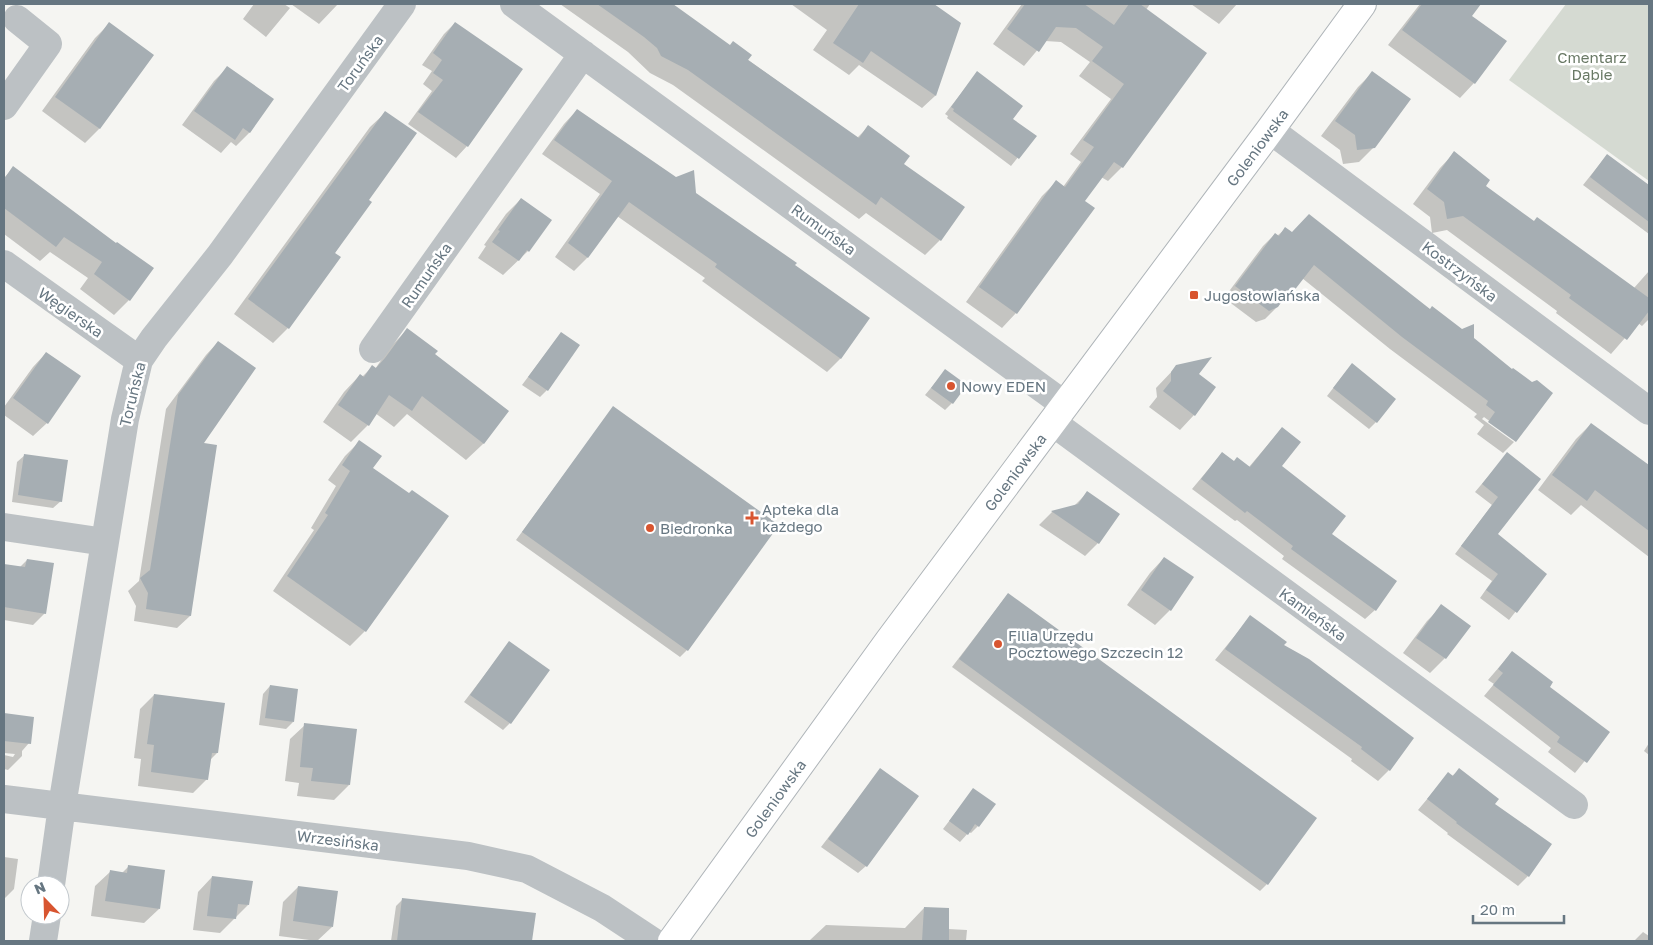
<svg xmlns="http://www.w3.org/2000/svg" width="1653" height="945" font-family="'Golos Text',sans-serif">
<rect width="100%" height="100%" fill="#f5f5f2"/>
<path fill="#d5dad2" d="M1566 4H1649V181L1509 80Z"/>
<path fill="#0003" d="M254 4H284L290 8 266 37 243 19Z
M291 4H338L319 24Z
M560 4H670L857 138 868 127 903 165 940 240 925 255 866 213 859 219 673 85 650 73 628 52Z
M791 4H908L935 22 960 24 935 96 922 108 859 65 849 75 813 50 827 30Z
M1022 4H1150L1146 10 1122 167 1108 181 1101 177 1083 201 1016 313 1002 328 966 302 1042 196 1056 182 1063 187 1081 162 1070 154 1111 99 1079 76 1090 62 1061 42 1045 41 1024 66 993 44Z
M1191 4H1237L1219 24Z
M1420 4H1480L1471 16 1474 83 1460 98 1388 45Z
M455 23 521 70 467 146 456 158 408 124 432 91 423 84 432 71 422 65 444 34Z
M109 24 152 55 99 129 85 143 42 111 95 38Z
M227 68 272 100 249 133 236 146 231 142 221 153 182 125 214 81Z
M977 73 1012 119 1035 136 1011 166 947 118 948 116 945 114Z
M1372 73 1374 147 1359 162 1343 164 1340 150 1321 136 1358 87Z
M577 110 868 319 840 359 827 372 702 281 705 278 617 216 587 258 574 271 555 257 600 194 542 154 564 124Z
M385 113 368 200 288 328 273 343 234 314 370 127Z
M1454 153 1484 186 1533 222 1634 288 1649 271V319L1642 326 1638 323 1611 354 1556 313 1557 311 1447 230 1432 233 1430 217 1413 204 1440 168Z
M1607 155 1649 187V234L1583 185Z
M13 168 116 245 129 300 114 315 80 289 88 278 50 252 40 261 4 234V178Z
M521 199 550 220 528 251 503 275 478 258 486 246 484 245 506 214Z
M1285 229 1430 310 1473 339 1515 440 1484 417 1482 419 1514 442 1503 453 1477 434 1484 425 1474 417 1477 414 1390 349 1302 278 1277 307 1265 319 1256 322 1224 298 1263 246 1275 234 1277 236Z
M407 330 433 355 508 411 483 444 466 460 407 414 394 427 375 413 368 425 351 442 323 422 344 392 360 375 362 377 372 367 375 369 391 346Z
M561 333 547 390 540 397 522 385Z
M218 342 202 444 215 446 190 616 177 628 134 621 136 606 128 591 139 581 166 409 206 355Z
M46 353 47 423 33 436 4 415V407L33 367Z
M1352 364 1376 422 1369 429 1327 396Z
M1177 366 1197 375 1194 415 1180 430 1149 407 1157 397 1156 388Z
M945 371 952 403 945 410 925 395Z
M613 408 687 650 680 657 516 540Z
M1591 424 1649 469V557L1581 505 1571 515 1538 490 1576 439Z
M1282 428 1280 466 1330 534 1375 610 1365 619 1282 559 1284 556 1237 520 1235 521 1192 489 1222 453 1234 462 1249 467Z
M359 442 372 468 409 495 447 516 365 631 350 646 273 591 314 530 311 528 336 486 328 480 345 456Z
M1507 454 1496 535 1545 574 1509 620 1480 598 1492 581 1455 554 1492 505 1475 492Z
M25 455 61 501 53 508 12 502 17 462Z
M1087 493 1098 543 1085 556 1039 525 1052 512 1074 506Z
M1164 558 1170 610 1155 625 1127 605 1150 573Z
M27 560 45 613 33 625 4 620V565L20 567Z
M1008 594 1267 884 1260 891 952 667Z
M1442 606 1469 626 1445 658 1430 673 1403 653 1427 621Z
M1250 617 1282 646 1389 770 1378 781 1351 761 1352 759 1215 660Z
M509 643 510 723 503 730 464 702Z
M1512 652 1548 687 1608 732 1575 773 1548 752 1551 748 1484 696 1494 684 1488 680Z
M270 686 293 722 286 729 259 725 263 694Z
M154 695 217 753 210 760 207 779 193 793 138 786 141 759 134 758 140 709Z
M4 714 33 718 29 743 22 751V756L8 770 4 769V755L13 757 15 754 4 753Z
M305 725 349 785 334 800 297 796 299 783 285 781 290 739Z
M1649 743V755L1644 751Z
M880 770 866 866 858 873 821 847Z
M1459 770 1493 804 1528 876 1518 886 1447 834 1448 833 1418 810 1448 774 1452 776Z
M973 790 978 826 971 833 969 832 960 842 943 829Z
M4 857 18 859 14 889 4 899Z
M129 866 159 909 144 923 91 916 95 886 110 872 122 873Z
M212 877 248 905 220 933 193 930 198 892Z
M298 887 332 927 317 941 279 936 283 902Z
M403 899 534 914 531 941H391L396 906Z
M924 908 948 929 967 930 966 941H809L826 925 905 928Z
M1643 932 1649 936V941H1634Z"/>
<path fill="#a6aeb3" d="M597 4H673L730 45 733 41 752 55 748 60 859 138 868 125 910 156 904 164 965 207 941 241 881 197 876 205 688 70 661 56 657 48 644 37Z
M859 4H934L961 23 936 96 871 51 863 63 833 43Z
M1025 4H1084L1114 25 1129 4H1140L1207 53 1123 168 1114 162 1085 201 1095 208 1017 314 979 287 1056 180 1065 187 1094 147 1083 140 1124 84 1092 61 1103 47 1076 28 1056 27 1039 52 1007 29Z
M1422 4H1481L1472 16 1507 41 1475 84 1402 30Z
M109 22 154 55 100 129 55 97Z
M455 22 523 69 468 147 418 112 443 80 433 73 442 60 433 53Z
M227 66 274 99 250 133 243 128 235 140 194 111Z
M977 71 1023 106 1013 119 1037 136 1019 159 953 111 954 109 951 107Z
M1372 71 1411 99 1375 148 1357 150 1355 135 1335 121Z
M577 109 676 177 694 170 696 193 797 263 795 265 870 318 841 359 715 267 717 264 629 202 588 258 568 243 612 181 554 140Z
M385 111 417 133 369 200 372 202 335 253 341 257 289 329 248 299Z
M1454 151 1490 180 1486 186 1534 221 1537 217 1649 298V311L1627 340 1569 298 1571 295 1463 216 1447 219 1444 202 1427 189Z
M1607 154 1649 185V222L1590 177Z
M13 166 116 243 117 242 154 268 130 301 94 274 102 262 64 237 56 247 4 208V179Z
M521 198 552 220 529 252 527 250 519 261 492 242 500 231 498 230Z
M1309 214 1430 309 1432 306 1462 329 1474 324V338L1512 369 1513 368 1532 382 1537 380 1553 393 1516 442 1488 422 1495 412 1486 405 1488 401 1402 337 1314 265 1290 296 1287 294 1278 307 1269 311 1235 286 1275 233 1279 236 1285 227 1292 232Z
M407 328 438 351 435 354 509 411 484 444 422 396 412 411 389 395 369 426 338 405 360 374 364 377 372 365 376 368 385 358Z
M561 332 580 345 548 391 528 377Z
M218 341 256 368 204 443 217 445 191 616 146 609 148 593 140 578 150 570 178 395Z
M46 352 81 376 48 424 13 398Z
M1212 357 1199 374 1216 387 1195 416 1163 391 1171 381V372L1176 365Z
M1352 363 1396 399 1377 423 1333 388Z
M945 369 967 385 953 404 931 388Z
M613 406 779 525 688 651 522 532Z
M1591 423 1649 465V531L1595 490 1587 501 1552 475Z
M1282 427 1301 442 1282 466 1346 516 1332 534 1397 581 1376 611 1291 549 1293 546 1247 511 1245 513 1201 479 1222 452 1234 461 1237 457 1250 467Z
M359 440 382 456 373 468 409 493 412 490 449 516 366 632 287 576 328 515 325 513 350 471 342 465Z
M1507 452 1541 479 1498 534 1547 574 1517 613 1486 590 1498 574 1461 546 1498 497 1482 484Z
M24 454 68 460 62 502 18 495Z
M1087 491 1120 514 1099 544 1051 511 1078 504Z
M1164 557 1194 577 1171 611 1141 590Z
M27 559 54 563 46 614 4 607V564L25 567Z
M1008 593 1317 818 1268 885 959 659Z
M1441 604 1471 626 1446 659 1416 638Z
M1250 615 1287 642 1284 645 1309 659 1414 738 1390 771 1361 749 1362 747 1225 649Z
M509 641 550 670 511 724 470 695Z
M1512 651 1553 682 1550 687 1610 732 1587 763 1557 742 1560 737 1493 685 1503 673 1498 669Z
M270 685 298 689 294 722 265 718Z
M154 694 225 703 218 753H212L208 780 151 772 154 745 147 744Z
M4 713 34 717 31 744 4 741Z
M304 723 357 729 350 785 311 781 313 768 300 767Z
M880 768 919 796 867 867 828 839Z
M1459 768 1499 799 1495 804 1552 844 1529 877 1456 823 1457 822 1427 799 1448 772 1453 776Z
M973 788 996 804 979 827 975 824 968 835 949 821Z
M128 865 165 870 160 909 105 901 110 870 127 873Z
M212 876 253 881 249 905 238 904 236 919 207 916Z
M298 886 338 891 333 927 293 921Z
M402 898 536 913 532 941H397Z
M924 907 949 908V941H922Z"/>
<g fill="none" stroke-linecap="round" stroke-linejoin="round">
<defs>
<g id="secondary">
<path id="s1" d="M672 941 889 641 1270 130 1362 4"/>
</g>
</defs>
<use href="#secondary" stroke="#afb5b9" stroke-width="30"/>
<path stroke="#bcc1c4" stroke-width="28" d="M514 4 1065 405
M4 106 48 44 17 19
M1270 130 1649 411
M4 264 139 360
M373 349 583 54
M1052 422 1574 805
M4 527 105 542
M4 799 468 856 527 869 602 908 652 941
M51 885 62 806 125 419 139 360 154 338 220 255 402 4
M43 941 47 915"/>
<use href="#secondary" stroke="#fff" stroke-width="28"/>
</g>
<g fill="#d85530" stroke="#fff" stroke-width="2">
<rect x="1189" y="290" width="10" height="10" rx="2.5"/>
<circle cx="951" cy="386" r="5"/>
<path d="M749.5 510.5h5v5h5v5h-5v5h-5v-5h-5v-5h5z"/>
<circle cx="650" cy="528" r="5"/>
<circle cx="998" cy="644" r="5"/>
</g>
<g text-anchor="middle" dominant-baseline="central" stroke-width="5" stroke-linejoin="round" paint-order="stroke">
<g font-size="15" fill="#697965" stroke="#fff">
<text x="1592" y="57">Cmentarz<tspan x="1592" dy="17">Dąbie</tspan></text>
</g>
<g font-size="15" fill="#667681" stroke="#fff">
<text transform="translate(360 63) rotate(-54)">Toruńska</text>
<text stroke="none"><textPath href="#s1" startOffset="986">Goleniowska</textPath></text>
<text transform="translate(824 229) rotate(36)">Rumuńska</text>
<text transform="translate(1460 271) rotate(37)">Kostrzyńska</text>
<text transform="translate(426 275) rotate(-55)">Rumuńska</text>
<text transform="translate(71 312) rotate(35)">Węgierska</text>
<text transform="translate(132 394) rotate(-76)">Toruńska</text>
<text stroke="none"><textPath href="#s1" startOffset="581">Goleniowska</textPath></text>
<text transform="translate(1313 614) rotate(36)">Kamieńska</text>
<text stroke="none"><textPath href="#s1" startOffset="176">Goleniowska</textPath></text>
<text transform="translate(338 840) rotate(7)">Wrzesińska</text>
</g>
<g font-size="15" fill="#667681" stroke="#fff" text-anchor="start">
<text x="1204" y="295">Jugosłowiańska</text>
<text x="961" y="386">Nowy EDEN</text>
<text x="762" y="509">Apteka dla<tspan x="762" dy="17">każdego</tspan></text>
<text x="660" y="528">Biedronka</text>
<text x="1008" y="635">Filia Urzędu<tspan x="1008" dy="17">Pocztowego Szczecin 12</tspan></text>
</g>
</g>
<rect width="1653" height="945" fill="none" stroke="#667681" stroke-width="10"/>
<g transform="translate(45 900) rotate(337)"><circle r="24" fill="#ffffff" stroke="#c2c8cd"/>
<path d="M0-4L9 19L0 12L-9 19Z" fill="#d85530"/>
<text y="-8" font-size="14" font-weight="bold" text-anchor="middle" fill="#667681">N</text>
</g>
<path d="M1473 915v8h91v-8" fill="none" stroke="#667681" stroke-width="2.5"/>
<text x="1480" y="915" font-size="15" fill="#667681" stroke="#ffffff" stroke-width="4" paint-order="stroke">20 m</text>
</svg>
